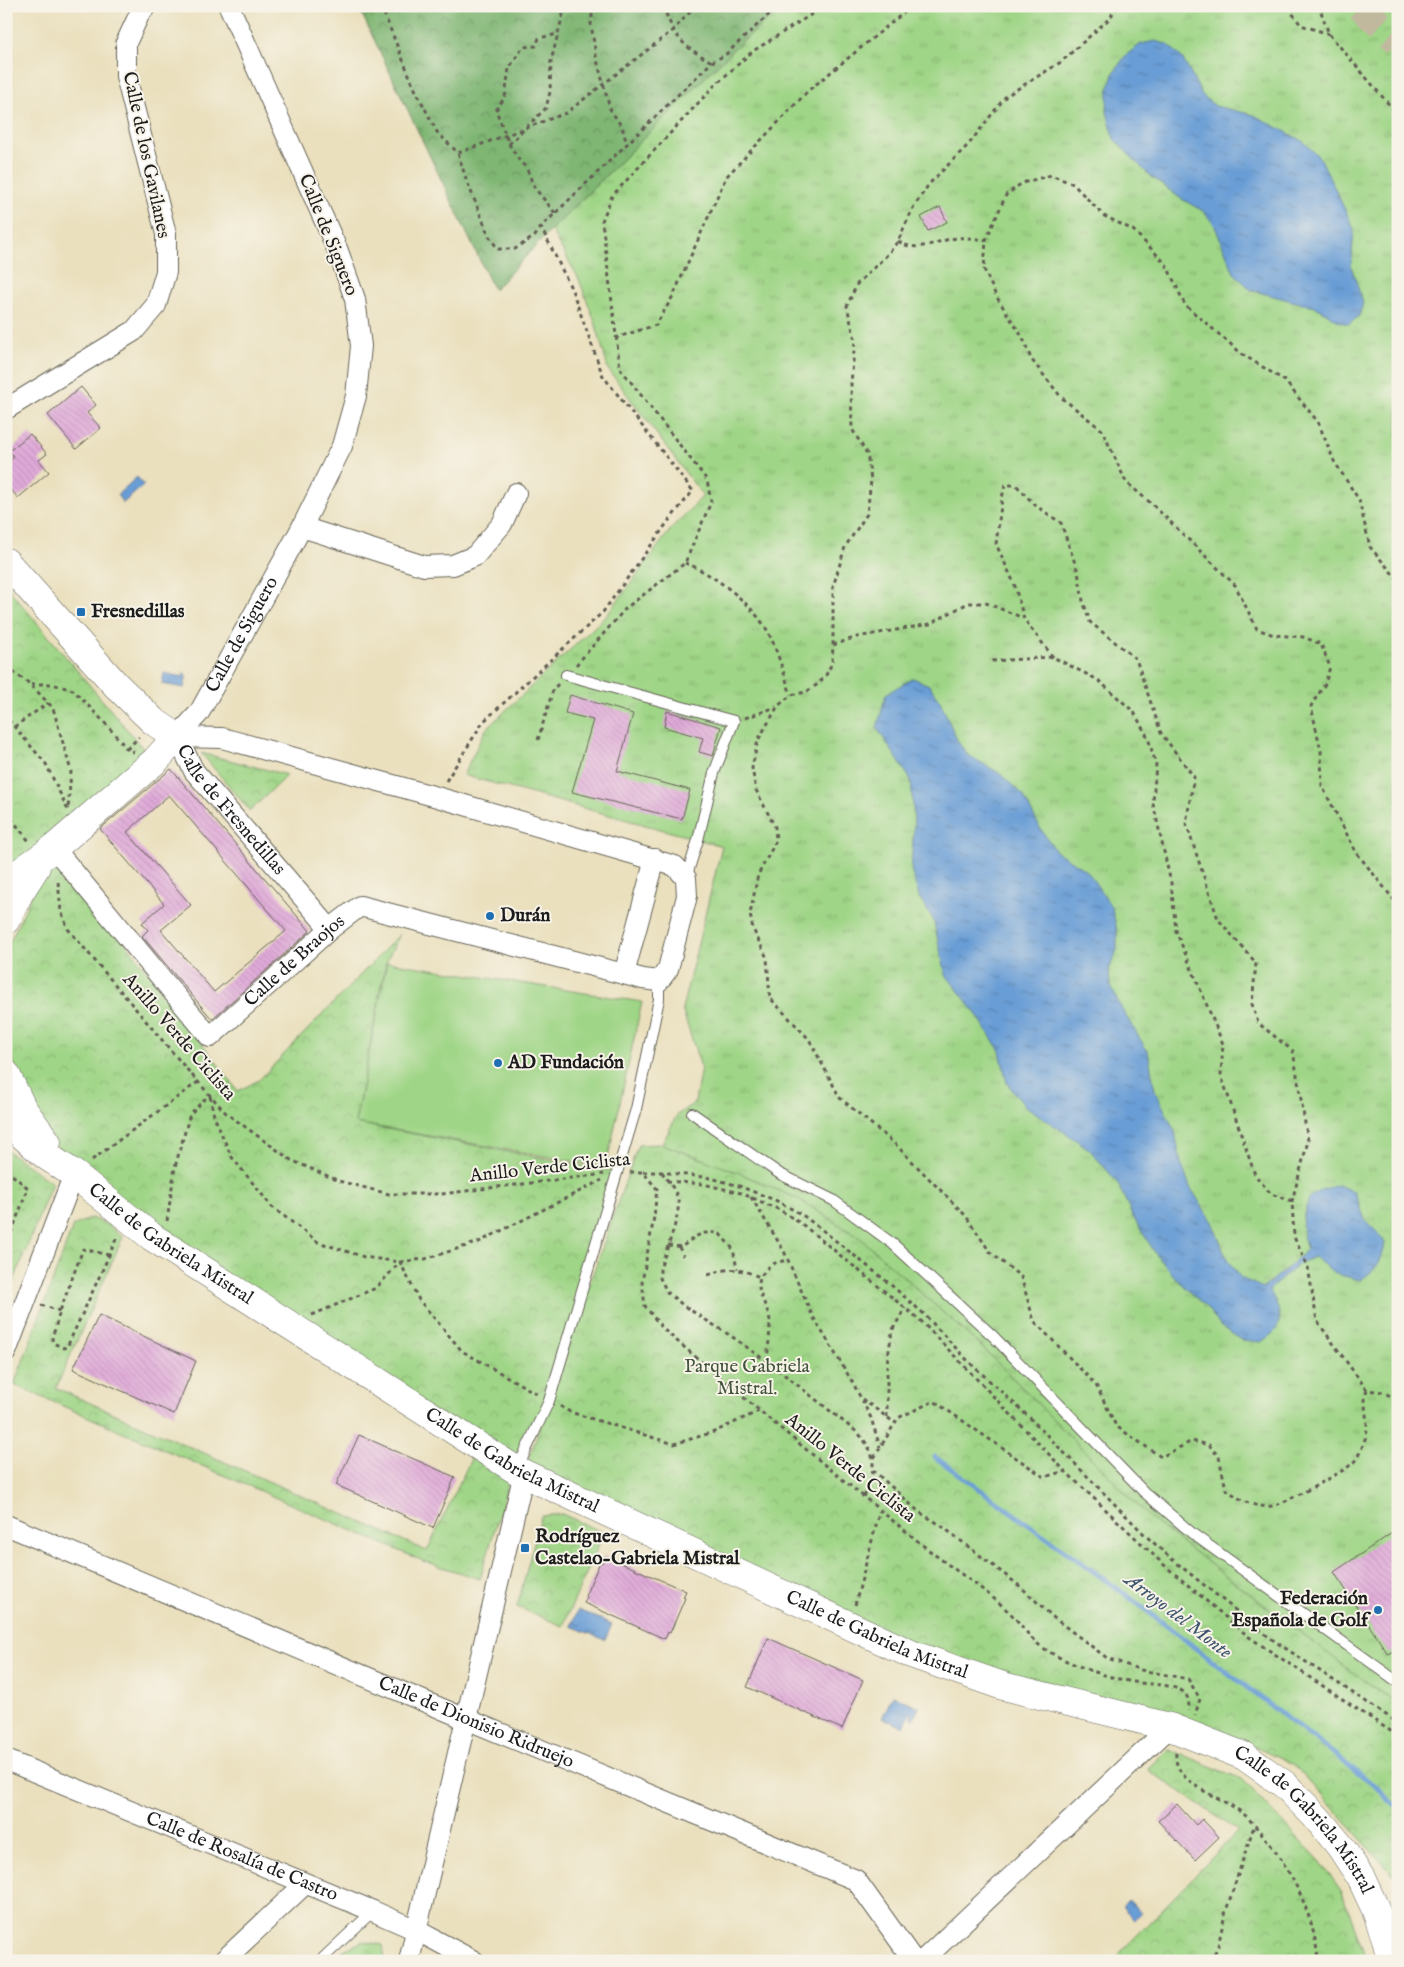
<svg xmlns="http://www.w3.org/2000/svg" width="1404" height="1967" font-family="'IM FELL English',serif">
<defs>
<pattern id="grass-tufts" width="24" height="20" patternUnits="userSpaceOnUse" patternTransform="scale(1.25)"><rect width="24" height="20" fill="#9fd586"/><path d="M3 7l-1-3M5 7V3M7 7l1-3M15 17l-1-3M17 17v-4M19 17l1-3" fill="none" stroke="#88b673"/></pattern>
<pattern id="forest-crowns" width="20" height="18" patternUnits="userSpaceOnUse" patternTransform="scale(1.25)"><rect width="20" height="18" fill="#7fb673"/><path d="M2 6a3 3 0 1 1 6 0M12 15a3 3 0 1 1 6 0" fill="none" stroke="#67935e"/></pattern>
<pattern id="park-crowns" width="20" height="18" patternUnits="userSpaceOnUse" patternTransform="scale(1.25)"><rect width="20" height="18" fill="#9fd586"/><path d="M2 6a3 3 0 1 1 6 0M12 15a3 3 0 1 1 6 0" fill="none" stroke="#88b673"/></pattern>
<pattern id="water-ripples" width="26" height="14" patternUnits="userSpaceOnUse" patternTransform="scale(1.25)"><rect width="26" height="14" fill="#699dd5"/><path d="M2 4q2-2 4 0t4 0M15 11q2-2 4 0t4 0" fill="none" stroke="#567fac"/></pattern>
<pattern id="building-back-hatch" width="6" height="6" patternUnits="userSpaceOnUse" patternTransform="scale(1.25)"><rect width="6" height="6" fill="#e0aad9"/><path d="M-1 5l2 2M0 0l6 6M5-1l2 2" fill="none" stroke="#c092ba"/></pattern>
</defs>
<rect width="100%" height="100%" fill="#f7f3e8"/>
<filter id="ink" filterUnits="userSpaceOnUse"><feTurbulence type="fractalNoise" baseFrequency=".02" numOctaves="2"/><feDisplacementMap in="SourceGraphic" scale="10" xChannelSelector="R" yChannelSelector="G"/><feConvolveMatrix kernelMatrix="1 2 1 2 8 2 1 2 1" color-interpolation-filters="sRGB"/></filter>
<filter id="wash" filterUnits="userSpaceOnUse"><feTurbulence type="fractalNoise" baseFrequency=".0096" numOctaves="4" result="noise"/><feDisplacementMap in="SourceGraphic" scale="20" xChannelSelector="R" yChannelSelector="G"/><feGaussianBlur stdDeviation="1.12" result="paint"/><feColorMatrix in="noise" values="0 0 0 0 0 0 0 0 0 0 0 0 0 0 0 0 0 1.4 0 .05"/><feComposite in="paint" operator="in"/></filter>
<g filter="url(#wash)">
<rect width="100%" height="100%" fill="#eae0be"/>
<path fill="url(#grass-tufts)" stroke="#5e7851" d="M784 6H1398V1704L1347 1668 1152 1520 988 1353 860 1238 800 1200 739 1173 662 1144 677 1115 695 1102 701 1067 682 1009 722 846 463 775 486 729 607 615 671 529 703 496 608 369 596 325 579 279 551 230 737 46Z"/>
<path fill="url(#forest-crowns)" stroke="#4e6948" d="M358 6H784L737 46 551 230 494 290Z"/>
<path fill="url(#park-crowns)" stroke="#5e7851" d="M6 586 146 752 6 874Z
M201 753 287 775 250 811Z
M54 848 238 1091 259 1080 400 934 386 962 355 1123 618 1172 558 1374 638 1145 662 1144 739 1173 800 1200 860 1238 988 1353 1152 1520 1347 1668 1398 1704V1880L1293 1764 1255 1746 1238 1760 1003 1686 524 1473 546 1410 516 1470 74 1174 19 1087 6 1034V950Z
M6 1150 52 1183 6 1301Z
M91 1218 108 1225 123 1237 56 1388 427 1551 472 1457 509 1481 480 1579 423 1561 14 1385 73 1226Z
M562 1514 604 1533 563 1626 517 1607 541 1516Z
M1168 1749 1242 1779 1320 1861 1342 1892 1367 1961H1112L1238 1831 1147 1769Z
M363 1941 383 1945 385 1961H332L342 1951Z"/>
<path fill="#9fd586" stroke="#5e7851" d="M387 962 642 1002 606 1167 355 1123Z"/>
<path fill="url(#water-ripples)" stroke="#425c78" d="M1155 41 1169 45 1182 58 1203 96 1215 106 1254 115 1303 141 1321 159 1354 229 1351 266 1363 303 1359 316 1349 324 1340 322 1318 308 1251 290 1234 273 1214 224 1203 211 1180 198 1148 174 1114 139 1107 112 1108 91 1113 74 1126 55 1141 44Z
M137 477 144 485 123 503 117 495Z
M164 673 183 677 184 673 187 674 184 688 162 684Z
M913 678 929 685 940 701 958 742 968 755 999 773 1023 795 1040 828 1056 851 1088 872 1112 908 1117 931V950L1109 970 1110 984 1121 1008 1148 1052 1155 1090 1175 1132 1181 1163 1190 1187 1212 1222 1228 1261 1241 1278 1263 1288 1289 1267 1307 1249C1299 1227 1302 1218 1310 1197L1321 1190 1338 1185 1354 1192 1366 1222 1378 1232 1385 1243C1382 1262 1376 1270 1360 1280L1336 1274 1314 1257 1300 1263 1269 1290C1277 1301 1285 1321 1274 1332 1270 1336 1265 1339 1261 1342L1242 1340 1221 1327 1208 1309 1175 1277 1157 1256 1133 1217 1117 1182 1089 1149 1024 1105 1007 1083 1000 1051 975 1012 946 975 933 919 919 897 911 869 914 824 911 780 877 728 886 694Z
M578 1610 612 1624 605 1640 571 1626Z
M893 1695 919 1707 914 1719 911 1717 912 1713 910 1712 904 1727 882 1718Z
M1129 1900 1141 1913 1134 1919 1122 1907Z"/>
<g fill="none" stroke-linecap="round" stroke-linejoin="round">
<path stroke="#699dd5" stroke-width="5" d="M935 1457 1129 1597 1364 1777 1398 1807"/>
</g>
<g id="blocks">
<path fill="url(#building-back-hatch)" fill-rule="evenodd" d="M940 207 947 222 928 231 921 217Z
M81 387 96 405 87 413 101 428 76 449 48 415Z
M30 434 47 454 39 460 49 472 18 498 6 484V464L14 457 9 451Z
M570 695 633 714 617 771 690 790 682 819 572 792 593 720 565 713Z
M667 711 721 727 713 756 699 752 703 738 664 727Z
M171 769 310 931 212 1019 142 936 148 930 142 923 164 904 100 829ZM169 795 286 931 214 992 161 930 191 905 127 832Z
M99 1315 196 1361 174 1414 73 1369Z
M359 1435 455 1477 433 1528 336 1485Z
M1398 1529V1648L1388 1654 1334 1572Z
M605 1556 686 1591 683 1597 685 1598 670 1633 668 1632 665 1639 584 1603 587 1597 585 1596 600 1562 602 1563Z
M768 1638 863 1680 842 1729 747 1687Z
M1177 1804 1196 1825 1202 1819 1219 1837 1195 1860 1158 1821Z"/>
</g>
</g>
<g filter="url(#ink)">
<use href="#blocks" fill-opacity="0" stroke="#646155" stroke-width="1"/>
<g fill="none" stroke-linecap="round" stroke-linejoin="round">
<path stroke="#c1b99e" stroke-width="28" stroke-dasharray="28 14" stroke-linecap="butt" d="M1360 6 1398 42"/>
<defs>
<path id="lane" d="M566 675 734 721 714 773 698 840 686 878
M692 1113 780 1174 833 1200 893 1244 993 1336 1144 1492 1193 1534 1398 1682
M517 1469 549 1401 636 1109 659 999V981
M320 1961 373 1911"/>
<g id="street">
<path d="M6 409 134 331 156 305 166 272V234L126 76V43L139 15 146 6"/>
<path d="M302 527 424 566 453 565 475 556 502 524 516 493"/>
<path id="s1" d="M177 737 199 713 302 527 342 446 356 396 361 346 355 299 338 251 229 6"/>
<path id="s2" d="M177 737 194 771 330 929"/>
<path id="s3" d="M54 848 210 1037 330 929 360 906 643 979 659 981 668 969 687 896 686 878 675 866 437 797 222 738 177 737"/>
<path d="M624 974 655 859"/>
<path d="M6 1352 74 1174"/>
<path id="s4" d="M6 1525 466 1719 856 1880 914 1961"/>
<path id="s5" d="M6 1760 373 1911 416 1930 474 1961"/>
<path d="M223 1961 305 1884"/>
<path d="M409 1961 524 1473"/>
<path d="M922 1961 1170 1727"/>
</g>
<g id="secondary">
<path d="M6 562 116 685 153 721 177 737 155 761 54 848 6 882"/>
<path d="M6 920 20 892 36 867"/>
<path d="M6 1074 23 1109 47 1142"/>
<path id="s6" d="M6 1121 45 1155 74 1174 152 1237 516 1470 911 1654 1003 1686 1170 1727 1244 1756 1285 1785 1317 1818 1340 1846 1361 1878 1375 1908 1386 1939 1391 1961"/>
</g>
</defs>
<use href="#lane" stroke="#646155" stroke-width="12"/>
<use href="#street" stroke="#646155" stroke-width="22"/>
<use href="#secondary" stroke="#646155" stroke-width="29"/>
<path stroke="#646155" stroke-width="3" stroke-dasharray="4 4" stroke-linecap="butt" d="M381 6 414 87 437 132 458 153 466 179 489 236 498 249H515L535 236 541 227
M593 6 591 24 596 56 610 109 622 127 627 144
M663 6C675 38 682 46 712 62
M1117 6 1110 18 1061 62 1006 96 969 144 929 184 913 208 898 241 888 254 857 284 847 306 855 340 851 383 852 429 867 454 871 480 867 514 845 547 833 587V645L832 663 826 675 818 684 806 692 791 695 778 706 758 740 752 768 756 790 775 827 776 841 758 875 750 914 753 929 767 958 770 998 809 1039 840 1098 894 1143 966 1216 990 1252 1021 1277 1034 1321 1096 1385 1116 1426 1161 1457 1192 1441 1209 1445 1219 1457 1226 1489C1241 1500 1252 1508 1272 1506 1282 1505 1345 1471 1353 1463 1358 1458 1363 1446 1365 1439 1371 1423 1361 1406 1367 1390L1383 1392 1398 1400
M1293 6 1292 13 1301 25 1329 34
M1316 6 1320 9 1329 34 1398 115
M509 144 546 108 550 92 551 61 558 34
M458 153 566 113 672 31 696 6
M555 213 534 187 527 169 519 160 509 144 496 110 505 97 509 68 523 47 536 46 539 38 558 34 565 6
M898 241C918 255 937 239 958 238 967 237 977 239 986 240
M615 338 656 325 673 296 726 177 809 90 912 6
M685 563C713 573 752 604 767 630 776 646 785 677 791 695
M1398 580 1370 547 1359 500 1334 461 1318 422 1285 381 1242 354 1185 305 1166 264 1133 230 1104 216 1073 184 1051 175 1022 183 1006 195 986 240 984 269 996 296 1023 338 1031 359 1061 397 1102 430 1126 482 1153 505 1235 585 1257 629 1274 635 1303 637 1321 644 1330 667 1325 684 1311 706 1321 751 1322 786 1356 852 1398 905
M833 645 857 637 930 624 968 603H986L1023 618
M1053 657 1024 619 1014 583 996 544 1002 498 1005 485H1016L1036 506 1061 523 1078 572 1083 601 1090 622 1136 659 1161 733 1194 777 1186 823 1218 919 1256 963 1252 1004 1258 1023 1293 1051 1308 1141 1292 1201 1294 1237 1308 1267 1317 1321 1367 1390
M992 661 1053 657 1098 680 1134 712 1148 738 1156 764 1153 803 1171 883 1176 931 1223 1044 1221 1075 1255 1175 1271 1194 1292 1201
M576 665 626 608 685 563 711 502 707 480 620 368 602 221 612 196 714 86 753 51 812 14 820 6
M6 667 30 684 53 708 71 771 68 810 46 764 6 717
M31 684H52L73 690 105 723 127 749 134 752
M745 718 776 707
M14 727 48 703
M538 740 553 690 558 684
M127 749 139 737
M446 781 483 722 603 612 670 519 693 491 603 376 572 290 541 227 712 62 725 55 778 6
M6 812 29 841
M58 882 61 911 68 929 190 1073 226 1113 291 1160 339 1181 389 1194H441L604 1174
M210 1096 214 1116 231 1156 272 1207 318 1242 364 1257 400 1262 425 1259 479 1242 602 1180
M92 1160 198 1082
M6 1170 28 1188 6 1247
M630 1172H643L657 1189 654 1217 642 1282 645 1306 663 1329C749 1403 837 1475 925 1547 952 1569 983 1587 1009 1612 1020 1622 1027 1635 1039 1645 1063 1663 1105 1677 1134 1682 1149 1685 1168 1683 1182 1691 1189 1695 1189 1704 1189 1711
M643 1172H661L711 1178 739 1186 777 1201 801 1214 821 1229 890 1284 924 1314 969 1362 1031 1419 1146 1536 1173 1560 1270 1638 1398 1723
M662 1172C667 1181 676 1189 678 1200 681 1216 665 1252 660 1269V1278L667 1292 684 1306 731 1336 776 1368 858 1433C879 1456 875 1470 864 1497
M667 1181 703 1184 741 1193 780 1210 803 1225 921 1321 1065 1471 1163 1564 1249 1637 1398 1736
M751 1197 784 1251 812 1315 853 1383 871 1418 880 1447
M167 1221 175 1167 190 1114 209 1095
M668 1245 682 1247C693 1237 705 1229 720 1234L733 1249 737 1269
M679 1247 683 1256
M109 1255 83 1249 60 1311 52 1339 53 1343 64 1348 67 1347C84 1310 101 1274 117 1237
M708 1275C730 1267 738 1268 760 1277
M41 1305 60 1311
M312 1315 376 1288 400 1262 419 1300 462 1351 539 1395
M767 1361C768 1349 770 1335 770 1322 769 1304 750 1289 764 1272 771 1263 777 1262 788 1260
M862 1399 895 1423
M560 1406 570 1412 674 1444 714 1432 759 1411
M887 1417V1363L892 1331 905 1308
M874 1458 898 1418 934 1401 1044 1477 1065 1471
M873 1470 919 1512 939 1524 1021 1587 1054 1618 1107 1658 1141 1670 1188 1679 1200 1699 1195 1715
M855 1605 880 1510
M1176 1753C1172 1786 1226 1797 1246 1816 1283 1854 1314 1907 1318 1961
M1211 1961 1218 1946 1225 1914 1254 1826"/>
<use href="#lane" stroke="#fff" stroke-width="10"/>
<use href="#street" stroke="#fff" stroke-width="20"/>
<use href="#secondary" stroke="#fff" stroke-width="28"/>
</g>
</g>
<g fill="#1f6fb2" stroke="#f7f3e8" stroke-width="2">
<rect x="76" y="607" width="10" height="10" rx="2.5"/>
<circle cx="490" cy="916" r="5"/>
<circle cx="498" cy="1063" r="5"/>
<rect x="520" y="1543" width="10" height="10" rx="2.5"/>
<circle cx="1378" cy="1610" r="5"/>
</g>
<g text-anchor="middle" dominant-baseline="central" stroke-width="4" stroke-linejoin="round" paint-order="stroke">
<g font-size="19" fill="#1c1c1c" stroke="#f7f3e8">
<text transform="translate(146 155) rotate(78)">Calle de los Gavilanes</text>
<text transform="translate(328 235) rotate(68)">Calle de Siguero</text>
<text stroke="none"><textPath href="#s1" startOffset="122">Calle de Siguero</textPath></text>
<text stroke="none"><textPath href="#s2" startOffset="91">Calle de Fresnedillas</textPath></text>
<text stroke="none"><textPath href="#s3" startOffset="359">Calle de Braojos</textPath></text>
<text transform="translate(179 1037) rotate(49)">Anillo Verde Ciclista</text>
<text transform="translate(550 1168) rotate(-6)">Anillo Verde Ciclista</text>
<text stroke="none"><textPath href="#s6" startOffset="206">Calle de Gabriela Mistral</textPath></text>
<text stroke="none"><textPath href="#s6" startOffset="611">Calle de Gabriela Mistral</textPath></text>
<text transform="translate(850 1468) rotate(39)">Anillo Verde Ciclista</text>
<text stroke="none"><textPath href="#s6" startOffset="1016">Calle de Gabriela Mistral</textPath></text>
<text stroke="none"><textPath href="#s4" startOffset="510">Calle de Dionisio Ridruejo</textPath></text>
<text stroke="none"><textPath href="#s6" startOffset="1492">Calle de Gabriela Mistral</textPath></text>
<text stroke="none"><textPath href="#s5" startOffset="255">Calle de Rosalía de Castro</textPath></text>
</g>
<g font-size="19" font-weight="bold" fill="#1c1c1c" stroke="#f7f3e8" text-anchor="start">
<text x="91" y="612">Fresnedillas</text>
<text x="500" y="916">Durán</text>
<text x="508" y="1063">AD Fundación</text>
<text x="535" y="1537">Rodríguez<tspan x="535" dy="22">Castelao-Gabriela Mistral</tspan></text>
<text x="1368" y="1599" text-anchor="end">Federación<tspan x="1368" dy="22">Española de Golf</tspan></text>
</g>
<g font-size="19" fill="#43543c" stroke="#f7f3e8">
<text x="747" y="1367">Parque Gabriela<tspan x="747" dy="22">Mistral.</tspan></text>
</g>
<g font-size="20" font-style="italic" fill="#3f566f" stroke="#f7f3e8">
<text transform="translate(1178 1616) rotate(37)">Arroyo del Monte</text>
</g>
</g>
<rect width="1404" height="1967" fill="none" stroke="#f7f3e8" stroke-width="25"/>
</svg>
